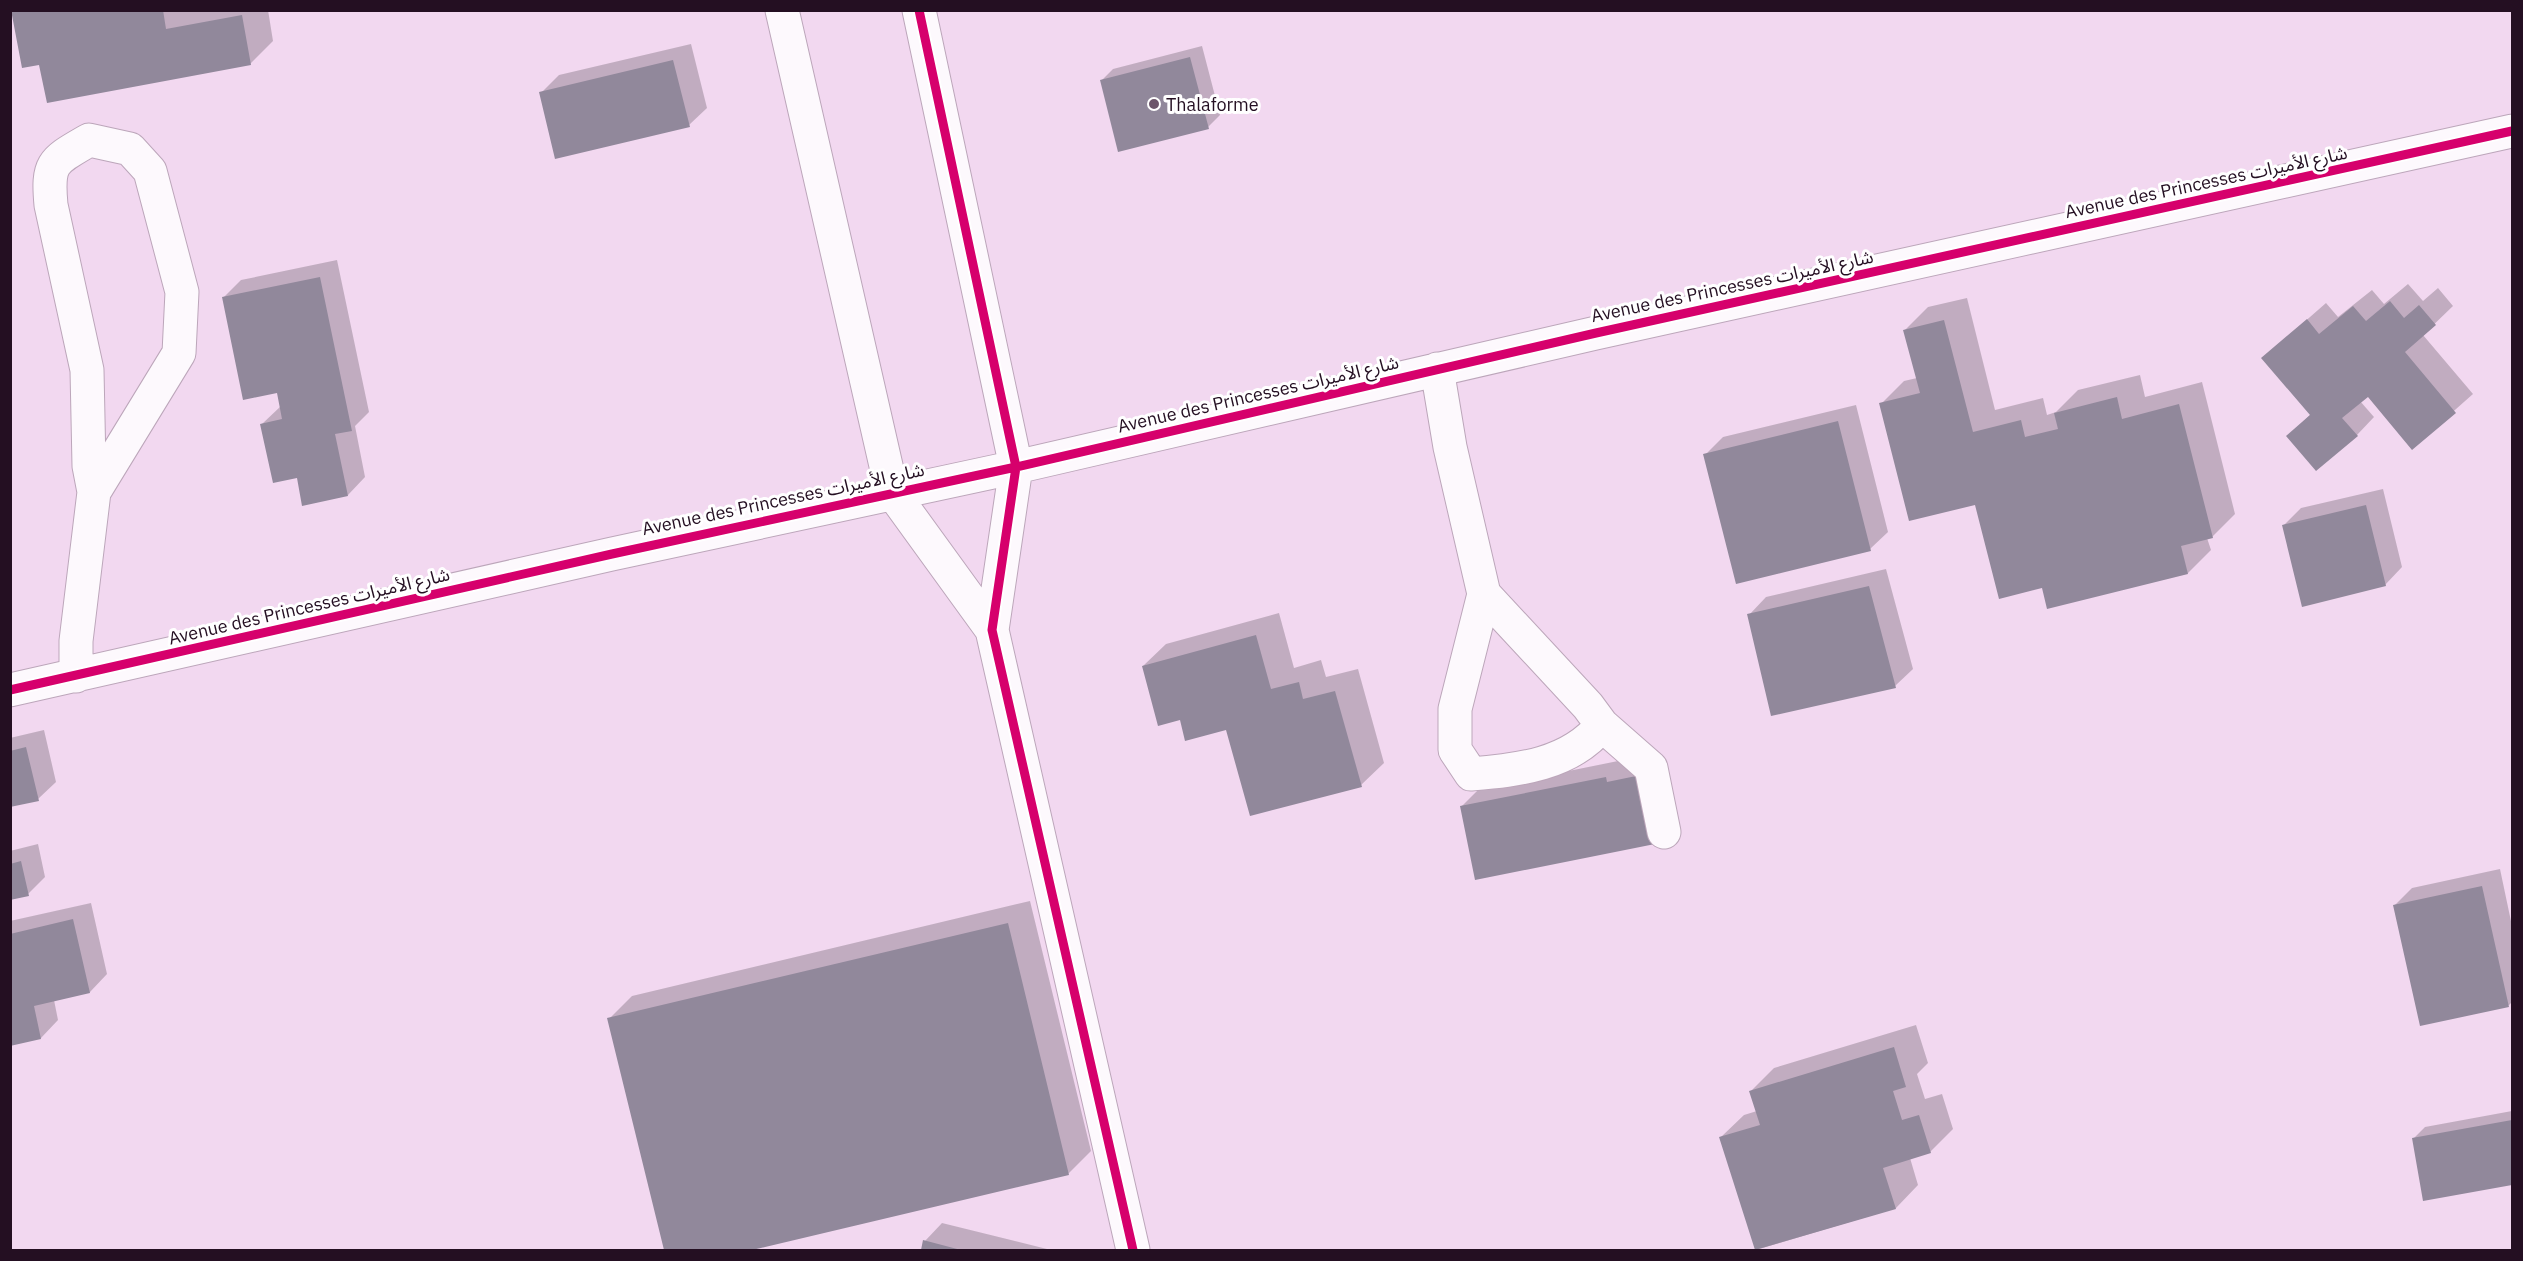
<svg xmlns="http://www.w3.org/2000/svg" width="2523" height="1261" font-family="'IBM Plex Sans','Noto Sans Arabic',sans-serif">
<rect width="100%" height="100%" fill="#f2d8f0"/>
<path fill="#0003" d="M13 10H268L273 41 250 64 41 63Z
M691 44 707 108 689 125 541 93 559 75Z
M1202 46 1220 115 1208 127 1101 81 1113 69Z
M337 260 369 412 355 426 365 477 348 495 298 477 262 424 281 406 278 391 224 297 241 280Z
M2408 284 2423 301 2438 288 2453 306 2423 335 2473 394 2412 448 2368 395 2360 401 2374 417 2357 435 2288 436 2311 414 2263 358 2326 303 2338 317 2372 290 2384 304Z
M1967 298 1995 410 2043 398 2047 415 2056 412 2078 390 2140 375 2145 397 2202 382 2235 514 2212 537 2207 538 2211 550 2188 573 2048 607 2043 586 1976 503 1881 404 1904 381 1917 378 1905 330 1928 307Z
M1856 405 1888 532 1870 549 1705 455 1723 437Z
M2383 489 2402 567 2385 585 2283 526 2301 508Z
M1886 569 1913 669 1895 686 1749 615 1766 597Z
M1279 613 1294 668 1321 660 1326 677 1358 669 1384 763 1361 785 1227 728 1181 718 1143 666 1166 644Z
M44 730 56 782 38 799 10 806V738Z
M1658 758 1672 825 1461 807 1479 789 1623 760Z
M38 844 45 877 28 894 10 898V851Z
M2500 869 2512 926V1002L2509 1005 2421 1024 2394 906 2412 888Z
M1030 901 1091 1151 1068 1174 746 1250H665L609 1019 632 996Z
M91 903 107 974 90 992 54 1000 58 1020 41 1038 10 1045V921Z
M1916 1025 1928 1063 1917 1074 1925 1099 1942 1094 1953 1129 1930 1152 1910 1158 1918 1185 1896 1208 1756 1250 1721 1137 1744 1115 1757 1111 1751 1091 1774 1068Z
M2512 1111V1183L2425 1199 2413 1139 2425 1127Z
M942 1223 1051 1250H922L925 1241Z"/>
<path fill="#91889b" d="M11 10H163L166 29 242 15 251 65 47 103 39 65 22 68Z
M1190 57 1209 129 1118 152 1100 80Z
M673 60 690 127 555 159 539 92Z
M320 277 352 431 335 434 348 496 302 506 297 478 273 483 260 424 282 419 277 393 243 400 222 297Z
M2390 301 2404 318 2419 305 2436 325 2405 352 2456 413 2412 450 2368 397 2342 418 2358 436 2316 471 2286 436 2310 415 2261 358 2307 319 2319 334 2353 306 2366 321Z
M1944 320 1973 432 2021 420 2025 437 2058 429 2054 413 2117 397 2122 419 2179 404 2213 538 2181 546 2188 574 2047 609 2042 588 1999 599 1975 505 1909 521 1879 403 1920 393 1903 330Z
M1838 421 1871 551 1736 584 1703 454Z
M2366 505 2386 586 2302 607 2282 525Z
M1869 586 1896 688 1771 716 1747 614Z
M1256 635 1271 689 1299 682 1303 699 1335 691 1362 787 1250 816 1226 730 1185 741 1180 720 1158 726 1142 666Z
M26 747 39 801 10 807V751Z
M1641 775 1655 844 1475 880 1460 806 1606 777 1607 782Z
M21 861 29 896 10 900V864Z
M2482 886 2509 1007 2420 1026 2393 905Z
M73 919 90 993 34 1006 41 1039 10 1046V934Z
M1008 923 1069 1175 752 1250H664L607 1018Z
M1894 1047 1906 1087 1893 1091 1902 1120 1919 1115 1931 1153 1883 1168 1896 1209 1755 1250 1719 1137 1760 1125 1749 1091Z
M2512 1120V1185L2423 1201 2412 1138Z
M923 1240 961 1250H921Z"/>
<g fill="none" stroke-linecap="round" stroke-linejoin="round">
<defs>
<path id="minor" d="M782 10 892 492 992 630
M919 10 1016 467 992 630 1133 1250
M1437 369 1450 447 1484 594 1588 706 1602 725 1651 768 1664 832
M1484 594 1455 709V750L1471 774C1518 770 1570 765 1602 725
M76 676V641L94 492 179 353 182 292 150 171 130 149 89 140C53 161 47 162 51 205L87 370 89 466 94 492
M10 690 612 554 1016 467 1596 333 2512 131"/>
</defs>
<use href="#minor" stroke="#bca6ba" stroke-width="35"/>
<use href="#minor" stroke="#fdf9fd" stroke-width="33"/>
<defs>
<path id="cycleway" d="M919 10 1016 467 992 630 1133 1250
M10 690 612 554 1016 467 1596 333 2512 131"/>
</defs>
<use href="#cycleway" stroke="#fff" stroke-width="13"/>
<use href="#cycleway" stroke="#d6006c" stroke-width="9"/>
</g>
<circle fill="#6c556a" stroke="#fff" stroke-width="2" cx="1154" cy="104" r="6"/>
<g text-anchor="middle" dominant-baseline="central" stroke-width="6" stroke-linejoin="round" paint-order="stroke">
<g font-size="18" fill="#240f22" stroke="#fff" text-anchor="start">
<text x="1166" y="104">Thalaforme</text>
</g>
<g font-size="18" fill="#240f22" stroke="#fff">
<text transform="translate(2206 182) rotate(-12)">Avenue des Princesses شارع الأميرات</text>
<text transform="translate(1732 286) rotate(-12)">Avenue des Princesses شارع الأميرات</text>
<text transform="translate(1258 394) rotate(-13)">Avenue des Princesses شارع الأميرات</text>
<text transform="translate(783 499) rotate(-12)">Avenue des Princesses شارع الأميرات</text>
<text transform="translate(309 606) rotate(-13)">Avenue des Princesses شارع الأميرات</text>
</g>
</g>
<rect width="2523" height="1261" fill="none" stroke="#240f22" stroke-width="24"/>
</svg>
